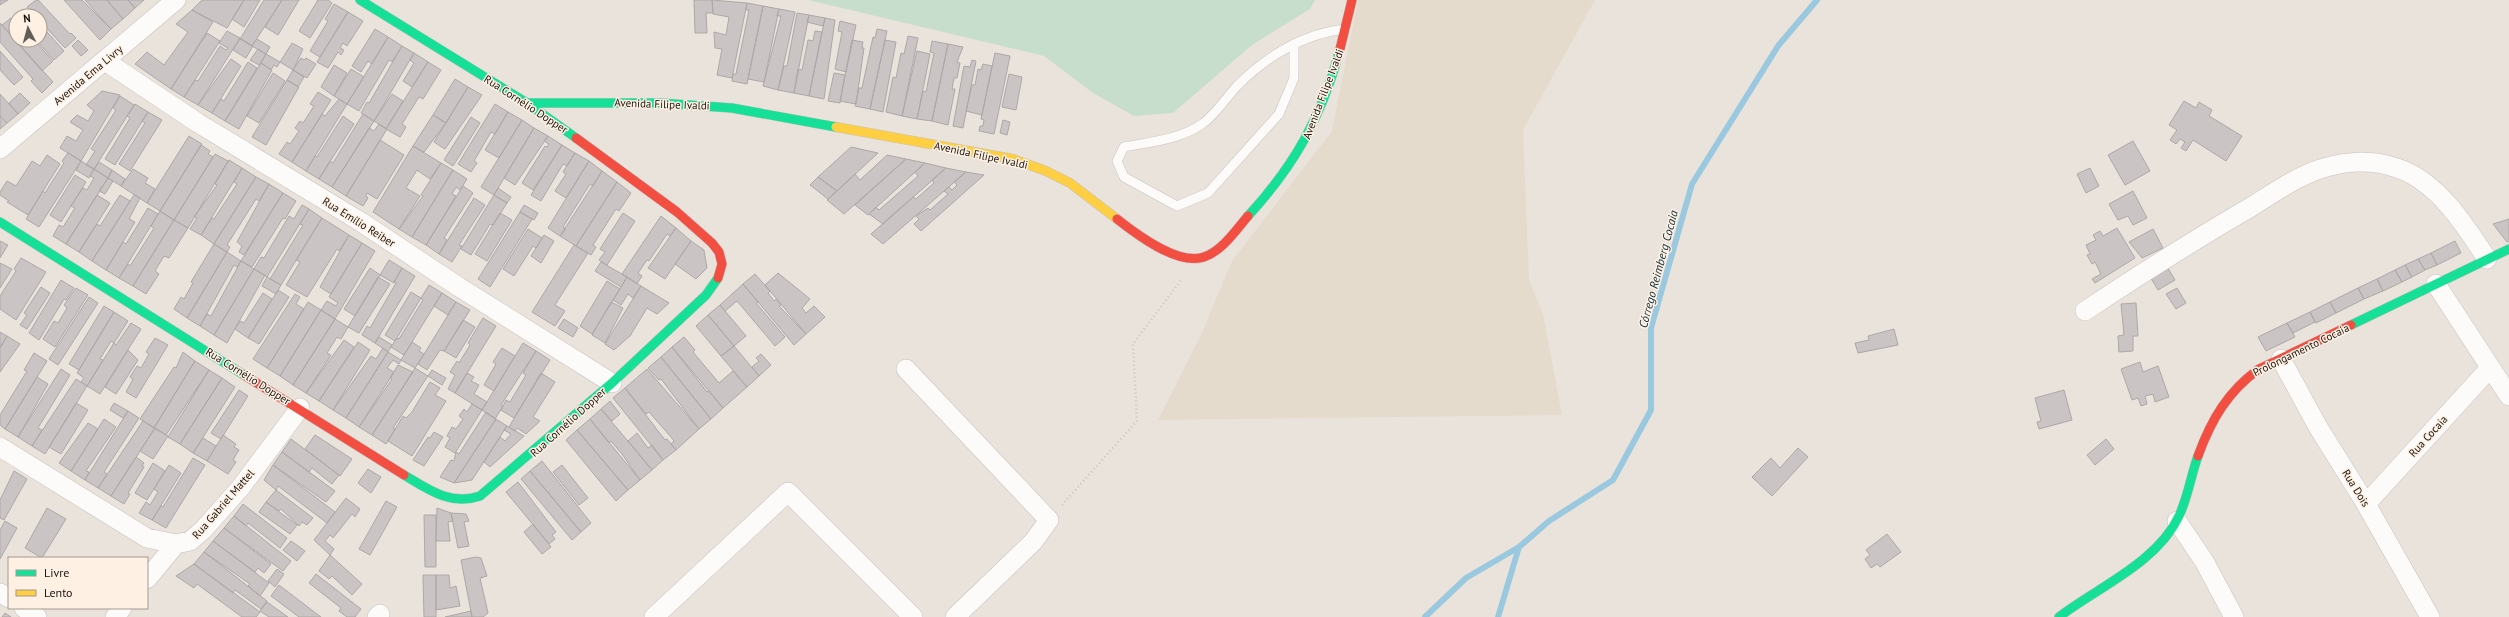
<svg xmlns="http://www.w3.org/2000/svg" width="2509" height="617" font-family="'PT Sans',sans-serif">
<rect width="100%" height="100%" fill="#eae3dc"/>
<path fill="#e4dbcc" d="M1358 0H1595L1523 130 1529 280 1543 314 1562 415 1158 420 1200 337 1232 261 1332 131Z"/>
<path fill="#c8decd" d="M808 0H1315L1310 9 1252 45 1173 113 1134 116 1093 93 1044 56Z"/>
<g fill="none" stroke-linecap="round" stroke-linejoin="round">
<path stroke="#9ac9df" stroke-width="6" d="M1425 617 1466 578 1519 547
M1498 617 1519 547 1549 521 1613 480 1651 410V328L1692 184 1778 46 1817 0"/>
</g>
<path fill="#cac5c4" stroke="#ada8a7" d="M0 0H8L0 5Z
M36 0H38L70 34 71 33 76 38 65 48 40 21V16H35L27 7Z
M64 0H82L111 29 100 40Z
M85 0H107L123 19 111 29Z
M107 0H128L135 8 123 19Z
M128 0H144L135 8Z
M202 0H244L227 28 192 10Z
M244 0H260L244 27 232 19Z
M264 0H282L252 46 240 39Z
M282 0H299L278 35 265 27Z
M318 0H328L332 3 310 38 299 31Z
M694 0H712L713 13H706L707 33H695Z
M712 0 747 3 732 78 717 75 722 49 715 48 714 32 726 35 729 17 713 14Z
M747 3 763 6 747 84 732 81 733 74H736L749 10H746Z
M334 4 348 12 320 57 310 51 328 21 325 19Z
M763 6 779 9 764 82 748 79Z
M779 9 795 12 778 90 763 86 781 16H777Z
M192 10 213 22 171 89 135 64 147 52 164 65 188 32 176 24Z
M348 12 363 21 347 46 343 43 340 48 344 50 341 55 338 52 328 68 317 62Z
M797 13 809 15 794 93 778 90 784 66H787Z
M809 15 825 18 823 26 807 22Z
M11 18 16 23V40H34L53 61 42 71 2 25Z
M825 18 835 20 824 99 809 96Z
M840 21 856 25 846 72 835 69 842 32 838 31Z
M0 23 53 82 42 93 31 81 33 79 0 42Z
M40 24 64 51 54 60 36 40H40Z
M375 29 388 37 372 64 368 61 361 72 352 66Z
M877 29 887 31 870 109 855 106 859 88H862L873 37 875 38Z
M227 31 240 38 198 105 184 97 195 80 198 81 220 46 226 50 228 48 219 43Z
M815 31 822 32 809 96 794 93 798 69 802 70 808 40 813 41Z
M207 33 220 41 184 97 171 89Z
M908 36 918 38 902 116 886 112 893 77 896 78 901 53 904 54Z
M388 37 402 46 392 62 389 60 359 111 347 104Z
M240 38 253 46 246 58 233 50Z
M257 39 270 47 266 54 252 46Z
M78 40 88 50 81 56 72 46Z
M852 40 863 42 862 48H864L856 104 840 101Z
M885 40 896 42 883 112 870 109Z
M932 41 948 44 932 121 917 119 923 91 926 92 934 53 930 52Z
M292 43 303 49 293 70 280 62Z
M948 44 963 47 957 62 960 63 957 78H954L952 89H955L948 125 932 121Z
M402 46 414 53 374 121 361 113 367 102 369 103Z
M258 49 266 54 259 65 250 60Z
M0 51 23 77 14 85 0 70Z
M917 51 930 54 917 119 902 116Z
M414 53 428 62 412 87 403 81 414 63 410 60Z
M995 53 1010 56 994 134 979 131 980 126H983L984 120 981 119Z
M266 54 280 62 277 67 274 65 271 70 261 63Z
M301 58 304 60 306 58 316 64 307 78 293 70Z
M231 59 241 66 212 113 198 105Z
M972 60 976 61 963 128 953 126 964 66 970 67Z
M248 62 257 68 225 121 212 113 221 99 224 101Z
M428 62 441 70 423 99 419 97 402 124 406 127 400 137 386 129Z
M261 63 272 70 239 129 225 121Z
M983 64 992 66 982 115 966 111 972 85H975L978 69 981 70Z
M334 65 347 73 334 96 321 87Z
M351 69 364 77 347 104 334 96Z
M293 70 304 77 298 87 287 80Z
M273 73 285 81 259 123 247 116Z
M834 73 845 75 840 103 828 101Z
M1009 74 1022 77 1016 110 1002 107Z
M455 79 468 87 446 123 433 115Z
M287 80 299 87 266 145 252 137Z
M468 87 482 95 445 149 434 142Z
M102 91 120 95 81 161 60 148 67 136 76 141 83 130 70 122 77 115 88 121 94 111 87 105Z
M318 92 331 100 292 162 279 154 287 142 290 144 299 131 295 128 300 121 303 123 314 106 310 104Z
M20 93 30 103 18 114 9 103Z
M0 94 18 114 7 123 0 116Z
M392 94 403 101 386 129 374 121Z
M120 96 134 105 94 169 86 165 95 151 91 149 116 110 113 108Z
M339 99 347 104 306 171 292 162 322 114 325 116Z
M2184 101 2196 108 2199 102 2212 110 2209 116 2242 136 2226 161 2193 140 2186 151 2181 148 2185 142 2180 139 2176 144 2170 140 2177 130 2169 125Z
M135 104 148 112 115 165 105 159 130 118 127 116Z
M495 104 508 112 495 134 491 132 474 161 477 163 471 172 458 164Z
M148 112 162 120 130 171 119 164 145 123 142 121Z
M508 112 522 120 499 158 485 150Z
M363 114 374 121 332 187 319 179 330 161 333 163Z
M433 115 446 123 424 152 413 146Z
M0 116 7 123 0 129Z
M343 116 354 124 319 179 306 171 315 156 317 157Z
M471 117 480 123 453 166 444 160Z
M522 120 534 128 494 195 481 187Z
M1003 120 1010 122 1007 135 1000 133Z
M379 124 387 129 346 196 332 187 369 128 374 131Z
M534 128 548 136 515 185 504 178Z
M189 136 202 144 160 211 147 203Z
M548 136 562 145 533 190 522 183 545 146 547 147 549 144 544 141Z
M380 140 404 155 377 199 367 193 366 196 368 198 363 206 346 196Z
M2133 141 2150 171 2125 185 2108 155Z
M201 145 210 151 208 154 213 157 174 220 160 211Z
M562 145 575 153 567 166 563 164 541 201 531 195Z
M413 146 441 163 430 179 417 170 406 188 420 196 399 229 373 212Z
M851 147 878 153 837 191 818 177Z
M68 153 81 161 39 227 26 219 43 191 45 193 64 163 62 161Z
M575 153 589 161 566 198 555 191 566 174 563 172Z
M215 154 228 161 188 228 174 220Z
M47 155 60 164 28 215 7 202 9 201 0 195V192L7 181 16 186 32 161 40 166Z
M887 155 906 159 844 214 827 200 855 174 860 180Z
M906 159 925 163 868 215 855 205Z
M229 160 242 168 201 235 190 229 197 218 194 217 217 185 215 184Z
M81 161 94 169 89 178 76 170Z
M589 161 602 171 593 186 590 184 563 227 566 229 560 236 548 228Z
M99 162 112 170 108 178 94 169Z
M441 163 453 170 412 237 399 229 423 196 421 195Z
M925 163 946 168 883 224 869 214 876 207 879 210 918 176 915 172Z
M242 168 256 177 214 244 201 235 212 218 214 219 237 184 234 182Z
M946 168 966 172 883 244 871 234 913 197 916 199 934 183 932 180Z
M2090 168 2099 186 2086 193 2077 174Z
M94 169 108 178 66 244 53 236 59 225 63 227 75 208 71 206 83 188 87 190 94 178 90 176Z
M133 169 148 178 145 183 155 189 147 203 121 186Z
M112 170 125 179 121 186 108 178Z
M453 170 467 179 460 190 456 187 452 194 456 196 426 245 412 237Z
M602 171 617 182 576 246 560 236Z
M966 172 984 175 921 231 914 224 919 219 916 216 928 208 930 210 948 194 944 191 949 187 952 190 957 185 954 182Z
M75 175 86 182 61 222 50 215Z
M256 177 269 184 259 201 256 199 227 245 230 247 227 252 214 244Z
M818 177 837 191 828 199 810 185Z
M108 178 113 181 105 194 99 191Z
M617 182 631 193 619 211 616 209 593 245 596 247 591 255 576 246Z
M269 184 283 193 244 255 239 252 242 246 237 242Z
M463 186 473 193 444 238 447 240 439 254 426 245Z
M498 188 511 197 507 203 494 195Z
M2133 191 2147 218 2133 225 2128 216 2118 220 2109 204Z
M283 193 296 201 285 219 283 218 252 267 241 261Z
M97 195 110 203 79 252 66 244Z
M120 195 130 201 92 261 79 252 97 224 100 226Z
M134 195 140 198 129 219 135 222 106 270 92 261Z
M494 195 507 203 493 225 490 224 471 255 461 249Z
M474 198 485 205 459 245 462 246 452 262 439 254Z
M302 205 309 209 267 277 254 269 261 257 264 258 289 216 294 219Z
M524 205 538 213 534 220 520 212Z
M148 208 158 214 119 278 106 270 123 242 126 244Z
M309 209 322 218 281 285 270 279 303 225 300 224Z
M160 211 174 220 133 286 119 278 128 264 130 266 154 228 151 226Z
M520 212 532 219 490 287 478 279Z
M500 213 512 220 487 261 475 254Z
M623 213 635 221 607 265 599 260 605 252 600 249Z
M661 216 676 228 670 236 667 234 649 261 647 260 638 273 642 276 637 284 622 274Z
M322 218 349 235 339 251 337 249 307 297 286 285 300 262 296 260Z
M2509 219V241L2507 242 2493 224Z
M174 220 188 228 169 258 164 256 155 271 159 274 146 294 133 286Z
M676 228 691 241 665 279 648 268Z
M2117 228 2135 258 2095 283 2092 279 2101 274 2095 262 2092 264 2087 255 2090 254 2086 245 2096 240 2093 235 2100 231 2103 236Z
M528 229 542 238 536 248 533 246 514 276 503 269Z
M2153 229 2163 248 2142 258 2129 242Z
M349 235 362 243 331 294 320 287Z
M544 235 554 241 541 263 531 256Z
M0 241 8 245 0 258Z
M691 241 704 250 707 268 696 279 675 264Z
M2455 241 2461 253 2437 265 2431 253Z
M362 243 375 251 335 319 321 310 327 301 336 306 338 303 329 297Z
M214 244 227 252 187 318 174 309 181 297 184 299 193 283 191 282Z
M574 245 588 253 555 305 565 311 555 326 532 312Z
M227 252 241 261 237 267 234 265 200 326 187 318Z
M2431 253 2437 265 2425 270 2418 259Z
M21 258 46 272 16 320 0 309V296L16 271 14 269Z
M2418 259 2425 270 2412 277 2405 265Z
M389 260 402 268 394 283 380 275Z
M241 261 254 269 214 335 200 326 207 314 211 316Z
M601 262 627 277 621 287 595 271Z
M0 263 12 269 0 288Z
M2166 265 2175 280 2158 290 2149 275Z
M2405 265 2412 277 2402 282 2395 270Z
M370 268 380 275 355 316 344 309Z
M402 268 415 276 375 343 362 335 367 326 370 328 396 283 394 282Z
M254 269 265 275 227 343 214 335Z
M2395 270 2402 282 2383 291 2377 279Z
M778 273 810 299 802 308 806 313 814 306 825 317 806 334 765 285Z
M755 274 770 291 768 293 774 301 776 299 781 305 779 306 806 334 794 345 743 284Z
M267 277 281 285 276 294 262 286Z
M378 277 390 284 359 333 348 327Z
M627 277 641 286 633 298 628 294 621 305 613 300Z
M2377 279 2383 291 2364 299 2358 288Z
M61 280 74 288 66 300 64 299 39 340 29 333Z
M607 281 620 289 592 334 580 326Z
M743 284 758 302 756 303 785 337 775 346 737 301 725 311 720 305Z
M429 285 442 293 404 355 391 347 397 338 399 339 423 300 421 298Z
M641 286 669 303 657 314 647 308 630 336 614 350 605 344Z
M41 287 50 293 27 329 20 325 27 315 24 313Z
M76 288 88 295 55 347 43 339 54 321 58 323 67 308 64 305Z
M2177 288 2186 303 2176 309 2166 294Z
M2358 288 2364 299 2336 313 2330 302Z
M278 290 289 297 259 344 248 338Z
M411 292 421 298 395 341 385 335Z
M263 293 272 299 248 338 235 329 240 321 244 323Z
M442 293 456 302 448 315 434 306Z
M295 294 300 297 296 304 304 309 267 368 253 359Z
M89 297 98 303 58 365 49 359Z
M308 302 321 310 280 376 267 368Z
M456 302 470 310 444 351 440 350 427 370 418 364Z
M611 302 623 308 605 343 592 335Z
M2330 302 2336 313 2316 323 2310 312Z
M2136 303 2138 336H2133V351L2119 352 2118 336 2124 335 2121 304Z
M720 305 746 336 734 346 708 315Z
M104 306 114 312 79 370 69 364Z
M321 310 335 319 293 385 280 376Z
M114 312 128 321 114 343 111 341 100 359 103 360 87 386 81 382 84 378 77 373Z
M2310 312 2315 322 2293 333 2287 323Z
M708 315 734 346 721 356 696 326Z
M483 318 496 326 455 393 448 389 455 375 450 372 457 361 459 363 470 345 468 343Z
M335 319 348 327 341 339 337 337 327 353 331 355 306 393 293 385Z
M564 319 578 328 573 337 558 328Z
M463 320 475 327 456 358 444 351Z
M131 323 141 329 100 394 87 386 114 343 116 345Z
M2287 323 2295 337 2266 351 2258 337Z
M1894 329 1898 345 1858 353 1855 343 1869 340 1868 336Z
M0 332 7 336 0 348Z
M7 336 20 344 0 372V348Z
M379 337 392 345 388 352 375 343Z
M684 337 695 350 693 352 719 383 733 371 747 387 723 408 672 347Z
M155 338 168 345 136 398 126 392 133 379 130 377 137 366 141 368 149 354 146 352Z
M344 340 354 347 319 401 306 393Z
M358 342 370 350 333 410 319 401Z
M412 342 421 348 419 351 424 354 415 368 401 360Z
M523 343 536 351 501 405 503 406 495 419 482 410Z
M734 346 759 376 747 387 721 356Z
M672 347 707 392 709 391 723 408 711 419 661 357Z
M383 348 388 352 346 418 333 410 371 356 376 359Z
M502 348 515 356 494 391 484 385 496 364 493 362Z
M128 350 138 360 116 394 105 387Z
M536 351 550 360 514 418 501 410 506 400 510 402 526 375 523 373Z
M183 352 195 361 154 428 140 419 174 367 176 368Z
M388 352 401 360 399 364 393 360 387 368 394 372 359 427 346 418Z
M34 353 47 361 5 429 0 425V415L27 371 24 370Z
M761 354 771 365 759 376 752 367 759 361 756 358Z
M661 357 711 419 699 429 661 379 659 380 648 368Z
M195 361 209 370 166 435 154 428Z
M2140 362 2143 372 2158 366 2169 397 2155 402 2153 394 2145 396 2147 404 2141 406 2138 398 2132 400 2121 369Z
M398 365 413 372 372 435 359 427 392 379 390 378Z
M415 368 428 376 393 428 395 429 386 444 372 435Z
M61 369 70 375 38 428 42 430 32 446 18 437Z
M647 369 699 429 676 450 671 444 674 441 671 437 649 412 646 414 625 388Z
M209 370 222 378 180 444 168 437Z
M432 370 446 378 442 385 428 376Z
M467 373 474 377 471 381 479 385 474 394 487 402 482 410 455 393Z
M541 373 555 382 533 417 540 421 526 434 517 428 515 431 509 427Z
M37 377 48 384 18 437 5 429Z
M222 378 235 387 193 453 180 444Z
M76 379 87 386 45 454 32 446Z
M430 382 440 388 435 395 446 401 412 456 388 441 403 416 406 418 412 412Z
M625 388 665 440 667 439 676 450 663 460 613 398Z
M239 390 248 396 221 439 211 433Z
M2064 390 2072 420 2039 429 2037 422 2041 421 2035 398Z
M610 401 620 414 612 421 601 409Z
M76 403 88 410 61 454 49 447Z
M114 403 128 411 123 418 110 410Z
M472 404 482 410 455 453 445 447 450 438 447 436 452 427 456 429 463 419 459 416 464 409 467 412Z
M601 409 652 470 640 480 622 454 611 441 609 443 590 419Z
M128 411 139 418 104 472 107 474 98 488 85 480Z
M486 412 496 419 454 483 440 477 451 460 454 461 456 452 459 454Z
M104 419 116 427 86 471 89 472 85 480 71 471Z
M496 419 507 426 472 480 454 483Z
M590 419 640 480 628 490 577 430Z
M143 421 155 428 111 496 98 488Z
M88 423 98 429 71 471 59 463Z
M507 426 524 436 490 467 484 462 500 437 505 441 511 434 504 430Z
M155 428 168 436 153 459 140 451Z
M577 430 628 490 616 501 566 440Z
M434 432 443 437 424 466 413 460 428 437 430 438Z
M637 433 648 448 652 445 663 460 652 470 628 441Z
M223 435 236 444 234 447 239 450 233 460 236 462 228 474 207 461Z
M315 435 352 459 340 476 305 449Z
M203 438 216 446 207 461 193 453Z
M291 439 339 475 332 484 312 468 309 472 282 452Z
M2106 439 2114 449 2095 465 2087 455Z
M1798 448 1808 457 1772 496 1752 477 1771 458 1780 468Z
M282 452 335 491 326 502 273 465Z
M136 457 144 463 142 466 144 467 128 493 130 494 124 504 111 496Z
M193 458 205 465 166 528 152 520 161 506 163 507Z
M542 461 591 523 581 532 530 471Z
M153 463 165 471 147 500 135 493Z
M169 465 181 473 152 520 139 513 146 502 150 505 158 492 154 489Z
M273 465 335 512 327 523 278 486 276 490 264 480Z
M562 465 588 498 579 505 553 472Z
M368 469 381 477 371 493 358 483Z
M14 471 27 479 4 520 0 518V500Z
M530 471 581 532 572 540 521 479Z
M518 482 556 532 552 535 555 539 549 544 506 492Z
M276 490 313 518 307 525 302 522 299 526 281 509 279 511 266 502Z
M346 498 360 509 355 517 352 514 333 538 330 535 325 541 334 549 330 555 314 540Z
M386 501 397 507 370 555 359 549Z
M266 502 297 525 290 534 259 512Z
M243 504 287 538 280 548 248 523 246 526 234 516Z
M47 508 66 519 42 558 25 548Z
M437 508 451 513 453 521 448 522 450 541H436Z
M451 513 466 514 469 521 464 522 469 546 458 548Z
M424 515H436V567H425Z
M234 516 291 561 283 571 224 528Z
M5 521 17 528 0 559V530Z
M533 524 551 547 542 554 524 532Z
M224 528 271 564 264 573 258 568 255 572 213 541Z
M1887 534 1901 552 1880 567 1877 564 1871 568 1865 559 1870 555 1866 550Z
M213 541 269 583 260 596 248 586 250 584 204 552Z
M291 541 305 551 297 561 283 550Z
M204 552 267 601 261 609 235 590 233 593 194 564Z
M330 555 362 584 352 595 332 576 329 579 319 571Z
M476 557 481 558 487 576 480 578 488 613 483 617H472L461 560Z
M194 564 260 612 256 617H242L197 584 194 588 176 576Z
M277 569 284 574 275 587 268 581Z
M316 574 361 609 355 617H347L339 611 341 608 309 583Z
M423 575H436V617H424Z
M436 575H449L450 588 456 586 460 606 436 610Z
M279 585 321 617H299L271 596Z
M267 602 288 617H269L260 611Z
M471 611 472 617H445Z
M5 613 11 617H2Z"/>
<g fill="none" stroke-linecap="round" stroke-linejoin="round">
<defs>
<path id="lane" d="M1294 44V78L1279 114 1208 193 1177 206 1124 177 1117 161 1124 147C1150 142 1179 140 1202 124 1215 115 1226 98 1237 86 1267 56 1303 34 1345 29"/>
<path id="street" d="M105 61 198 123 361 222 459 287 612 383
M0 149 176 0
M2436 284 2509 396
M2085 311C2139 275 2194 240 2251 207 2272 194 2296 177 2320 169 2346 161 2370 159 2397 168 2437 181 2465 225 2487 259
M2281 359 2318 427 2366 504 2430 617
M906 369 1049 520 1033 542 955 617
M0 447 147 538 176 544 190 541 203 530 241 487 300 408
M2366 504 2490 368
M2177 521 2204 561 2234 617
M147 579 176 544
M0 593 9 598
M24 608 37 617
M115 617 122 608
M377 617 380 614
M654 617 788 492 913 617"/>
<path id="fast" d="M360 0 527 103 576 138
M527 103H660L732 108 836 127
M1248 216C1294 166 1321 118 1339 53
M0 222 244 375
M2351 325 2509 249
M404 475C429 490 451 506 480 496L612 383 706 295 718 278
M2059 617C2098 587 2157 563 2179 516 2188 497 2191 475 2198 456"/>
<path id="slow" d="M836 127 1013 159 1046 171 1070 183 1117 219"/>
<path id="jam" d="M1339 53 1352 0
M576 138 677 212 712 243 719 252 722 264 718 278
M1117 219C1136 234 1178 266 1204 257 1222 251 1236 230 1248 216
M244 375 404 475
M2198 456C2211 420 2228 391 2259 369L2351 325"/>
</defs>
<use href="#lane" stroke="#c7c1bc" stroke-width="10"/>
<use href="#street" stroke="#c7c1bc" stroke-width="20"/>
<use href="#fast" stroke="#c7c1bc" stroke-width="10"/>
<use href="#slow" stroke="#c7c1bc" stroke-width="10"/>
<use href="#jam" stroke="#c7c1bc" stroke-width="10"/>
<path stroke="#c7c6c4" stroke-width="2.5" stroke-dasharray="1 3" stroke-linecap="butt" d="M1062 505 1137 421 1133 344 1182 279"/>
<use href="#lane" stroke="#fcfbfa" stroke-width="9"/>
<use href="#street" stroke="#fcfbfa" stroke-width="19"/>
<use href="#fast" stroke="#16e098" stroke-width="9"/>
<use href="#slow" stroke="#ffcf43" stroke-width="9"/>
<use href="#jam" stroke="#f24e42" stroke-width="9"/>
</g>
<g text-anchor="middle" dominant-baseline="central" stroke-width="3" stroke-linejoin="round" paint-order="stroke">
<g font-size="11" fill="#1a1511" stroke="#fef1e3">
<text transform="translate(88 75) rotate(-40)">Avenida Ema Livry</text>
<text transform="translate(1323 94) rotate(-69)">Avenida Filipe Ivaldi</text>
<text transform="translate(526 104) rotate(33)">Rua Cornélio Dopper</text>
<text transform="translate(662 104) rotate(2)">Avenida Filipe Ivaldi</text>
<text transform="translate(981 155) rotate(12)">Avenida Filipe Ivaldi</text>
<text transform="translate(359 222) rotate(32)">Rua Emílio Reiber</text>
<text transform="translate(2301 350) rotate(-26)">Prolongamento Cocaia</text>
<text transform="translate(248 376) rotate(32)">Rua Cornélio Dopper</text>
<text transform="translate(568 422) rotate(-42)">Rua Cornélio Dopper</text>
<text transform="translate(2428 436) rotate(-48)">Rua Cocaia</text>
<text transform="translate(2356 488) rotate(58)">Rua Dois</text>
<text transform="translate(223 504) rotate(-49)">Rua Gabriel Mattel</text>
</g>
<g font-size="12" font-style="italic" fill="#113241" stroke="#fef1e3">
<text transform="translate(1658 269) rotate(-75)">Córrego Reimberg Cocaia</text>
</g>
</g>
<rect x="8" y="557" width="140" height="52" fill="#fef1e3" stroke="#a3998f"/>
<rect x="16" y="570" width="20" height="6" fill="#16e098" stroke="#a3998f"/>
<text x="44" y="577" font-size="12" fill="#1a1511">Livre</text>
<rect x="16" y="590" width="20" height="6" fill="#ffcf43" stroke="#a3998f"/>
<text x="44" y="597" font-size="12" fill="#1a1511">Lento</text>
<g transform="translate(28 28) rotate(354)"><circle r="19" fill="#fef1e3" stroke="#a3998f"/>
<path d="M0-3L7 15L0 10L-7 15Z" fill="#635d58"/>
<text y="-6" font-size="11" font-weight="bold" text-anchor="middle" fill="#1a1511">N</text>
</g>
</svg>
